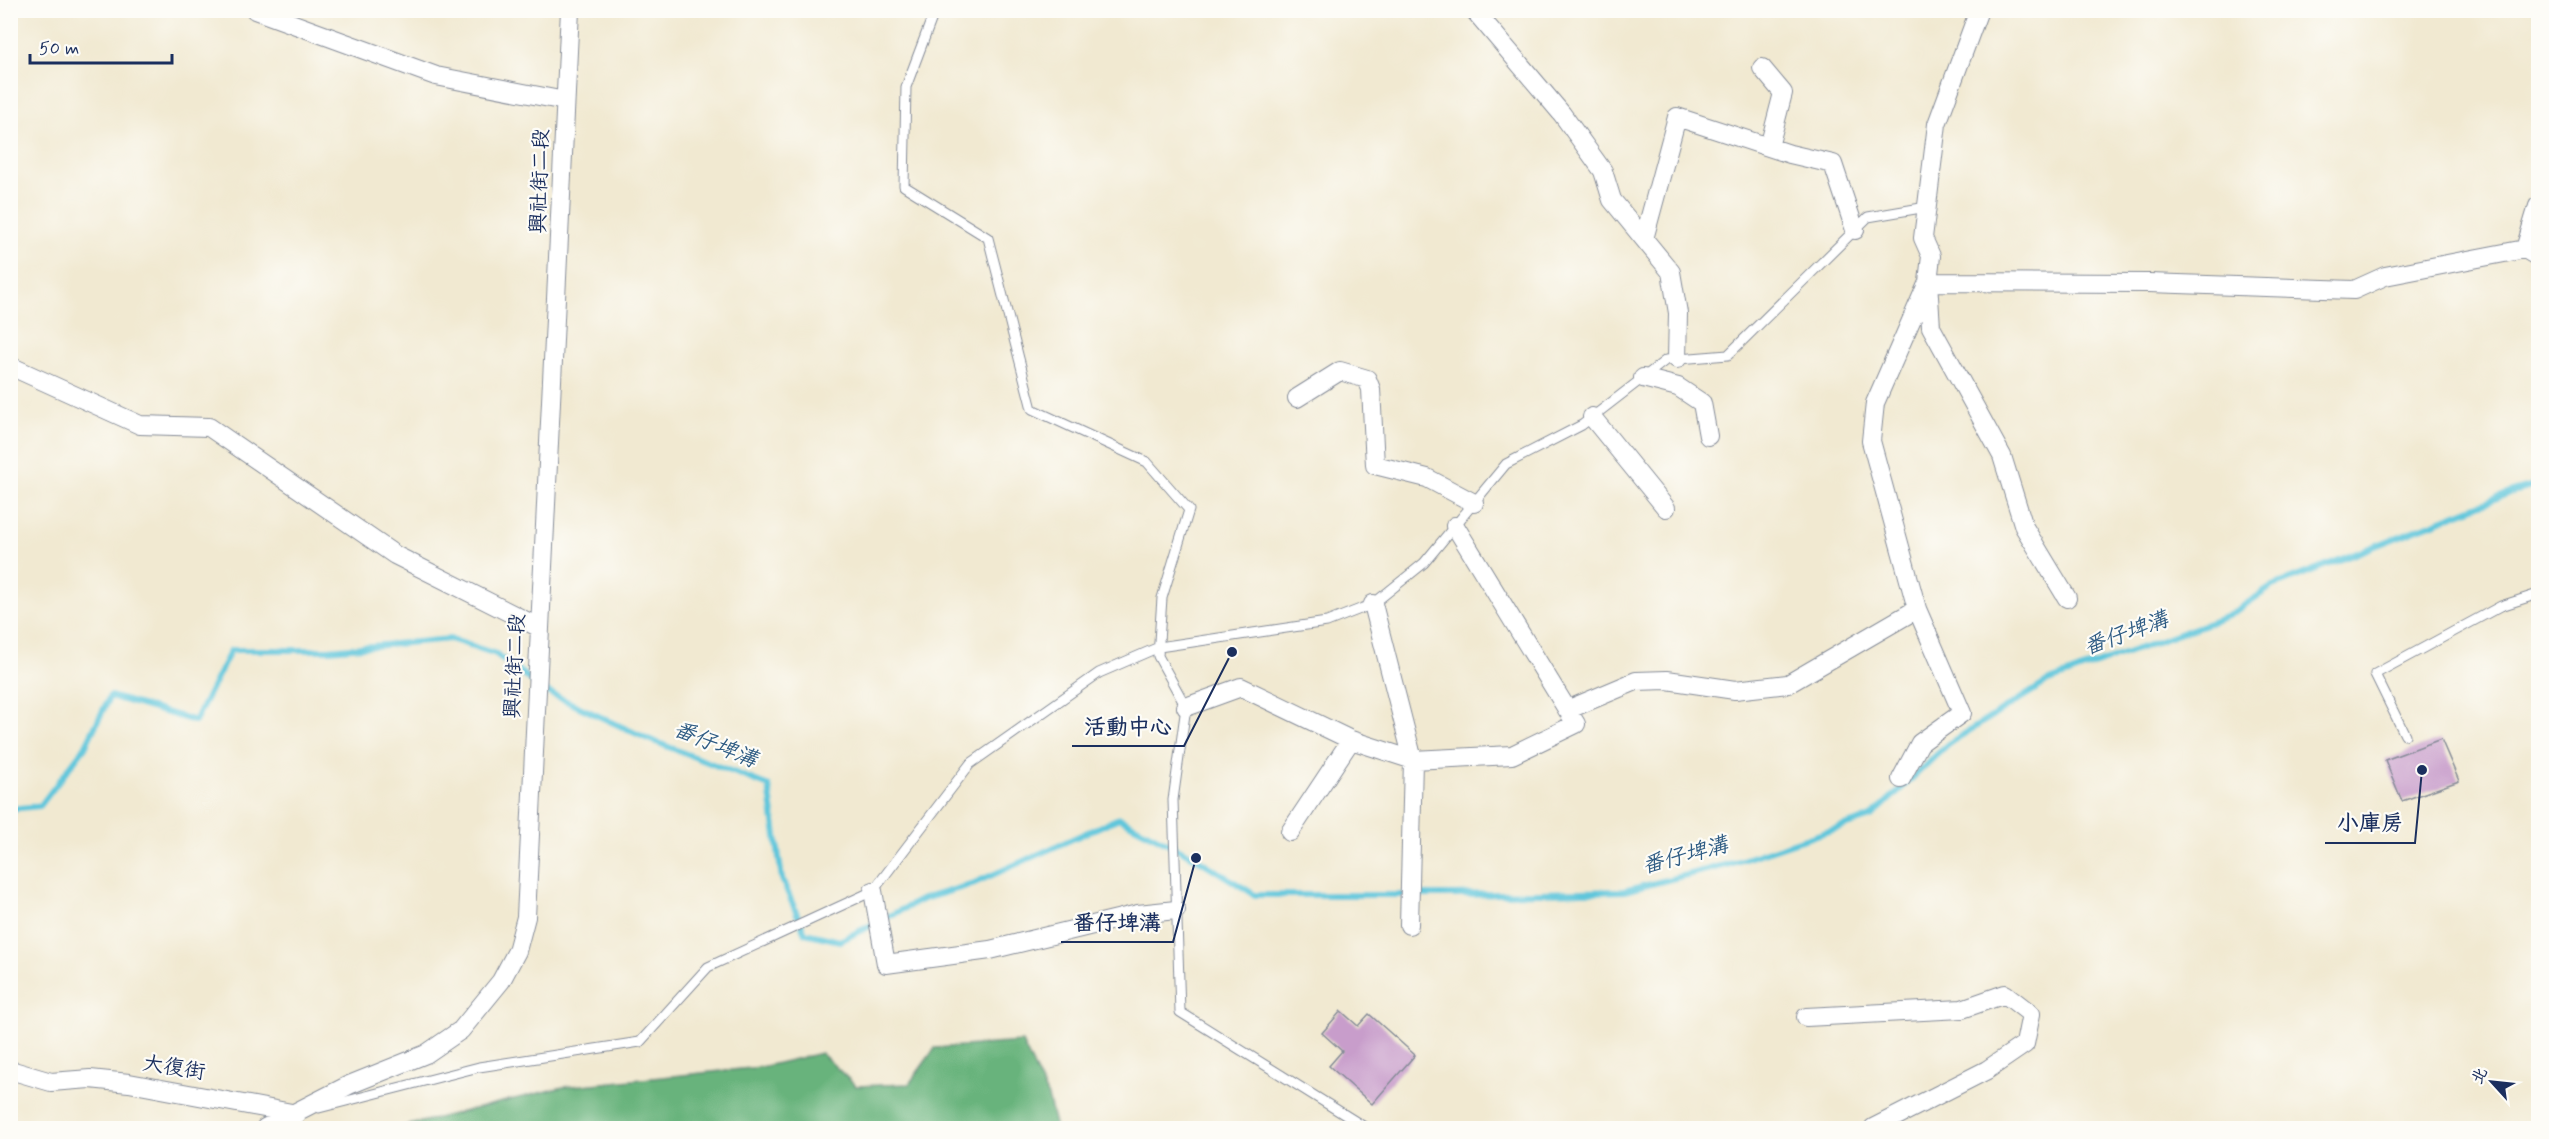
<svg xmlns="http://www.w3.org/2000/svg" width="2549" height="1139" font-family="Mynerve,'LXGW WenKai TC',sans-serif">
<rect width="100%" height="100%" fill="#fdfcf7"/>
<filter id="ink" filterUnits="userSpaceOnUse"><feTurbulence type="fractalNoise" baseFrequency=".0167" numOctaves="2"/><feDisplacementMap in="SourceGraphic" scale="12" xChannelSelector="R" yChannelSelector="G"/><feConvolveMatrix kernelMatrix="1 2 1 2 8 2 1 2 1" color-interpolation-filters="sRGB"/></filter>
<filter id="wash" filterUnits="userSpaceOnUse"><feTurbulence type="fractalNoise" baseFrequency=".008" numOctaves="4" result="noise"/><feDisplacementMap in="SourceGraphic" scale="24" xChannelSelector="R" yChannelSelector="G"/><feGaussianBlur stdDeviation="1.35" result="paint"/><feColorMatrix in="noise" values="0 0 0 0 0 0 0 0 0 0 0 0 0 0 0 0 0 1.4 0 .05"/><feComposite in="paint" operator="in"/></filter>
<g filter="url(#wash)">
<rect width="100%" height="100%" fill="#f1e9d1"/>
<path fill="#68b37b" stroke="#42716c" stroke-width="1.5" d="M1022 1042 1048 1097 1056 1128H397L563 1087 761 1067 821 1053 856 1086 909 1084 935 1048Z"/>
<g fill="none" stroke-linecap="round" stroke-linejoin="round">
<path stroke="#5ec6db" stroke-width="6" d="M10 809 40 806 85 747 110 696 195 721 231 650H329L450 639 496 654 547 692 648 739 769 786 782 879 805 933 840 941 923 899 970 885 1119 818 1196 858 1255 895H1456L1624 891 1733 863 1871 817 1948 744 2047 682 2228 616 2273 586 2515 491 2538 485"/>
</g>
<g id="blocks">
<path fill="#c89dcb" d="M2441 739 2459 781 2402 801 2385 760Z
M1341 1011 1358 1026 1369 1014 1415 1055 1372 1104 1329 1066 1342 1051 1322 1033Z"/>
</g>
</g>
<g filter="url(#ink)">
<use href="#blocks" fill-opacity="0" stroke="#868c98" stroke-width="1.5"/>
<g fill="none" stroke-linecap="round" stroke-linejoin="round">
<defs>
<path id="lane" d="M935 10 906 87 904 186 988 238 1032 409 1147 462 1189 510 1162 598 1158 656 1186 707 1173 800 1180 1012 1366 1128
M2405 735 2375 674 2501 606 2538 594
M319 1108 479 1067 640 1042 708 967 873 891 970 764 1099 673 1159 647 1327 622 1373 604 1424 563 1506 464 1582 425 1666 360 1728 355 1868 217 1927 207"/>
<path id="street" d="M255 10 436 76 565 101
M1474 10 1562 114 1603 171 1612 200 1671 272 1678 313 1677 359
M1979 10 1937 124 1923 238 1931 256 1928 282 2149 283 2354 290 2385 276 2525 249 2538 257
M1762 68 1783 93 1769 147
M1644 239 1677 117 1790 154 1833 164 1855 230
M2525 249 2538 206
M10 366 140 425 209 427 395 555 540 628
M1643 378 1678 387 1702 403 1708 436
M1297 398 1340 371 1367 379 1371 389 1375 465 1427 478 1474 503
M1592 417 1666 508
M1373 604 1413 760 1409 925
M1186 707 1241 687 1351 740 1413 760 1512 755 1576 724 1455 526
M1567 710 1636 681 1667 680 1735 690 1788 684 1917 609
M1901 779 1920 743 1962 713 1917 609 1871 441 1875 403 1928 282 1931 327 2002 456 2024 527 2067 598
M1290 832 1351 740
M873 891 886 964 990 950 1138 914 1176 910
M1806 1017 1962 1009 2005 994 2031 1014 2025 1044 1987 1070 1873 1128
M10 1070 51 1082 90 1079 129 1083 297 1114
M265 1128 349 1085 426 1054 461 1030 501 981 517 951 526 917 570 10"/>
</defs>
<use href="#lane" stroke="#868c98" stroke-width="11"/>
<use href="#street" stroke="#868c98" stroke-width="20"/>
<use href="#lane" stroke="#fff" stroke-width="9"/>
<use href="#street" stroke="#fff" stroke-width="18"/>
</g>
</g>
<g text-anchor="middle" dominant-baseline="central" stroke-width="4.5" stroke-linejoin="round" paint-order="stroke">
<g font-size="21" fill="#1b2f5e" stroke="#fdfcf7">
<text transform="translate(540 181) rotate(-88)">興社街二段</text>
<text transform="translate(515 666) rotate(-87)">興社街二段</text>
<text transform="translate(174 1068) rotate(9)">大復街</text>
</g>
<g font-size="22" font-style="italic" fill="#2f5c84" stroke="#fdfcf7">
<text transform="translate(2126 634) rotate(-20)">番仔埤溝</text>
<text transform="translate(715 745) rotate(22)">番仔埤溝</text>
<text transform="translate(1685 856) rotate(-15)">番仔埤溝</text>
</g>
</g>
<path fill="none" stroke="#1b2f5e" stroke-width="2" d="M1232 652L1184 746H1072M2422 770L2415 843H2325M1196 858L1173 942H1061"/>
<g fill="#1b2f5e" stroke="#fdfcf7" stroke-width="2">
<circle cx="1232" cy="652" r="6"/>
<circle cx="2422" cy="770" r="6"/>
<circle cx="1196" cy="858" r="6"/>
</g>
<g font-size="22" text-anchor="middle" font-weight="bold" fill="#1b2f5e" stroke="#fdfcf7" stroke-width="4.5" stroke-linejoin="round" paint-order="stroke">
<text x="1128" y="734">活動中心</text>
<text x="2370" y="830">小庫房</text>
<text x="1117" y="930">番仔埤溝</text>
</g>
<rect width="2549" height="1139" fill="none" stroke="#fdfcf7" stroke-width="36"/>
<g transform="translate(2492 1082) rotate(297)" stroke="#fdfcf7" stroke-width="4.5" paint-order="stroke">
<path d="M0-4.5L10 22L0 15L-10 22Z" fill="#1b2f5e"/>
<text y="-9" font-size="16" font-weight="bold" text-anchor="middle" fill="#1b2f5e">北</text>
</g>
<path d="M30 54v9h142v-9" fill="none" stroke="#1b2f5e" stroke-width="3"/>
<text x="39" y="54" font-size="18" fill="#1b2f5e" stroke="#fdfcf7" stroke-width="4.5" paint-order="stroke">50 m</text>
</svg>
